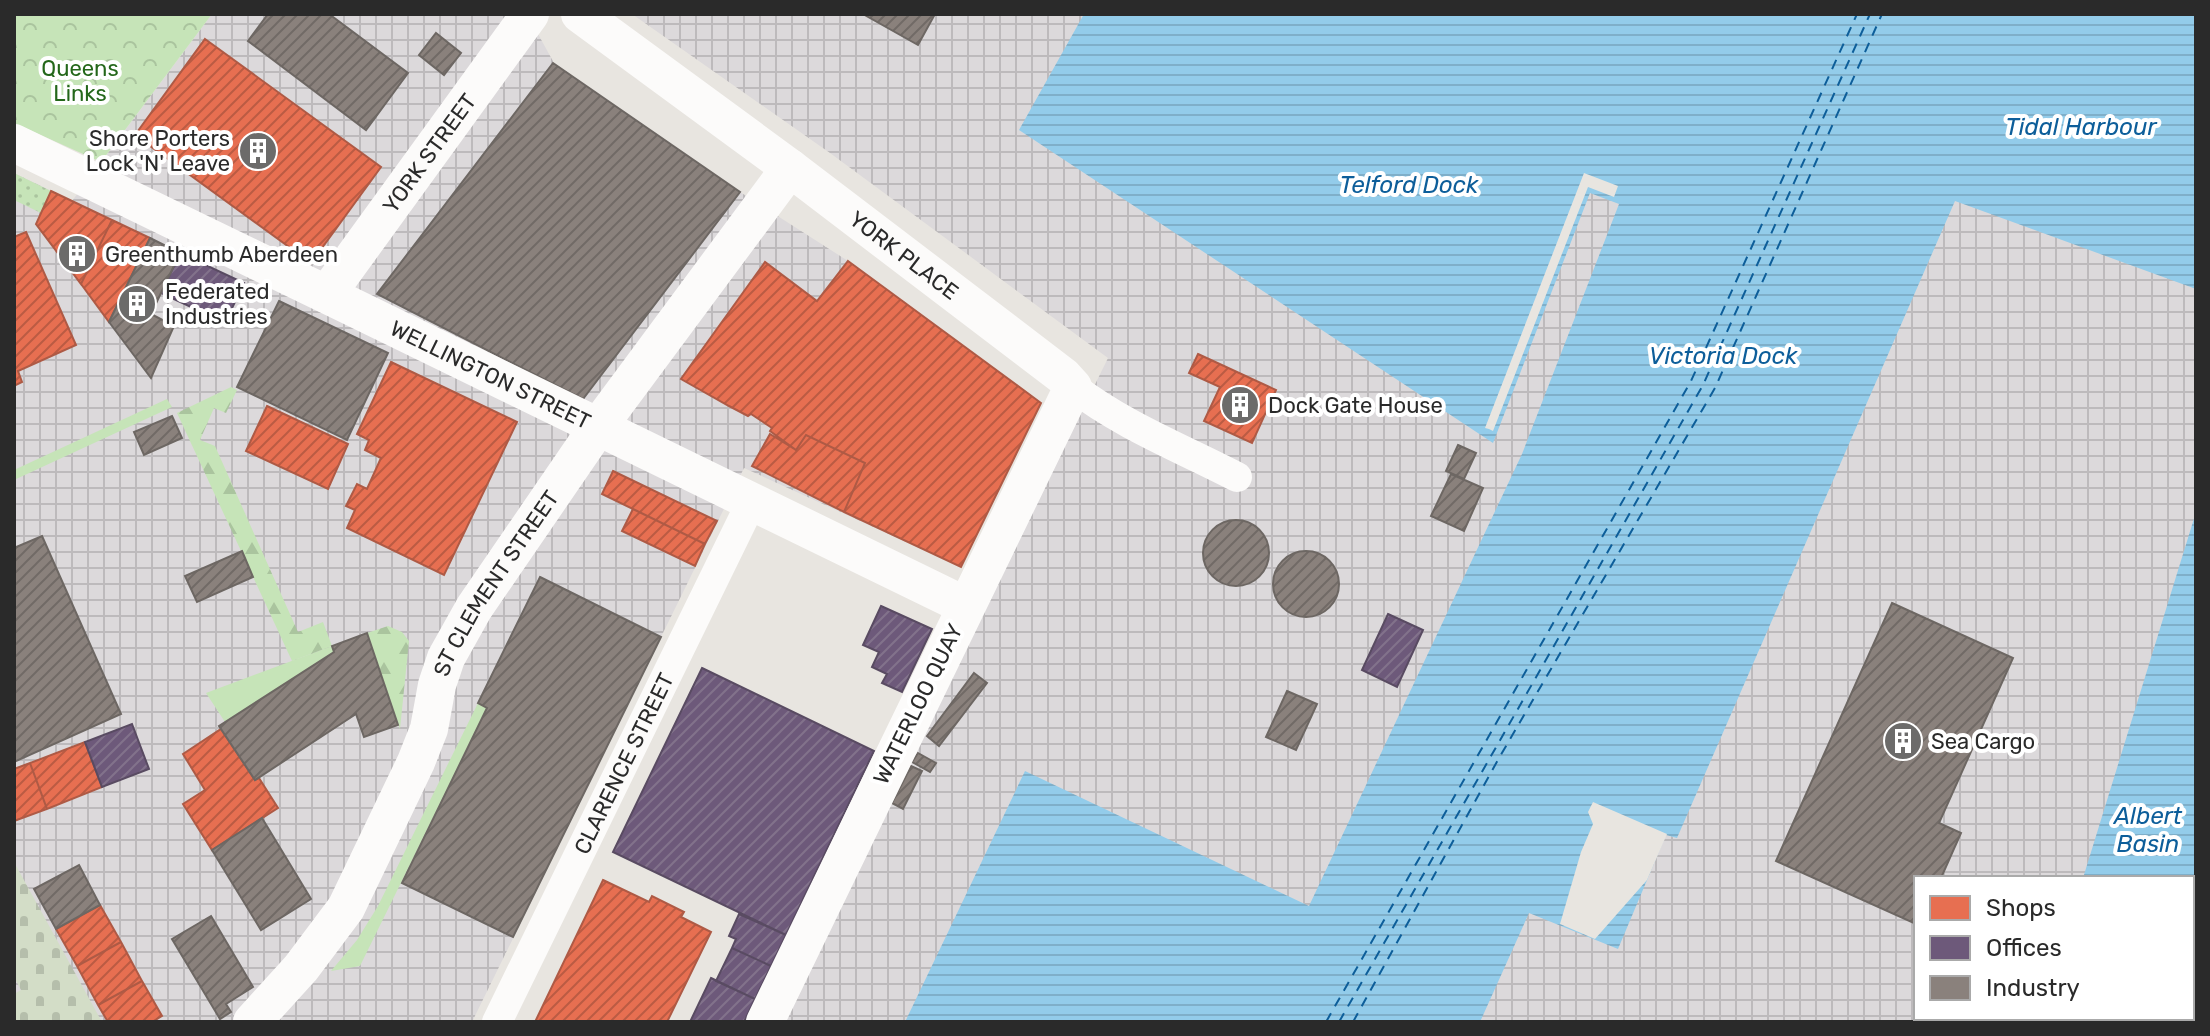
<svg xmlns="http://www.w3.org/2000/svg" width="2210" height="1036" font-family="Rubik,sans-serif">
<defs>
<pattern id="industrial-grid" width="8" height="8" patternUnits="userSpaceOnUse" patternTransform="scale(2)"><rect width="8" height="8" fill="#dcd9db"/><path d="M0 4h8M4 0v8" fill="none" stroke="#bdbabc"/></pattern>
<pattern id="forest-firs" width="22" height="20" patternUnits="userSpaceOnUse" patternTransform="scale(2)"><rect width="22" height="20" fill="#c6e4b8"/><path d="M5 1l3.5 6h-7zM16 11l3.5 6h-7z" fill="#aac49e"/></pattern>
<pattern id="cemetery-stones" width="16" height="16" patternUnits="userSpaceOnUse" patternTransform="scale(2)"><rect width="16" height="16" fill="#d3ddc7"/><path d="M2 7V4a2 2 0 0 1 4 0v3zM10 15v-3a2 2 0 0 1 4 0v3z" fill="#b5beab"/></pattern>
<pattern id="park-crowns" width="20" height="18" patternUnits="userSpaceOnUse" patternTransform="scale(2)"><rect width="20" height="18" fill="#c6e4b8"/><path d="M2 6a3 3 0 1 1 6 0M12 15a3 3 0 1 1 6 0" fill="none" stroke="#aac49e"/></pattern>
<pattern id="garden-dots" width="8" height="8" patternUnits="userSpaceOnUse" patternTransform="scale(2)"><rect width="8" height="8" fill="#c6e4b8"/><path d="M2 2h.1M6 6h.1" fill="none" stroke="#aac49e" stroke-width="1.8" stroke-linecap="round"/></pattern>
<pattern id="water-rules" width="6" height="5" patternUnits="userSpaceOnUse" patternTransform="scale(2)"><rect width="6" height="5" fill="#93ccea"/><path d="M0 2.5h6" fill="none" stroke="#7fafc9"/></pattern>
<pattern id="shops-hatch" width="6" height="6" patternUnits="userSpaceOnUse" patternTransform="scale(2)"><rect width="6" height="6" fill="#e76f51"/><path d="M-1 1l2-2M0 6l6-6M5 7l2-2" fill="none" stroke="#bb5b43"/></pattern>
<pattern id="offices-hatch" width="6" height="6" patternUnits="userSpaceOnUse" patternTransform="scale(2)"><rect width="6" height="6" fill="#6d597a"/><path d="M-1 1l2-2M0 6l6-6M5 7l2-2" fill="none" stroke="#82728b"/></pattern>
<pattern id="industry-hatch" width="6" height="6" patternUnits="userSpaceOnUse" patternTransform="scale(2)"><rect width="6" height="6" fill="#8a817c"/><path d="M-1 1l2-2M0 6l6-6M5 7l2-2" fill="none" stroke="#716a66"/></pattern>
</defs>
<rect width="100%" height="100%" fill="#e8e5e0"/>
<path fill="url(#industrial-grid)" fill-rule="evenodd" d="M212 14H527L554 63 740 192 848 261 1041 403 961 567 744 468 472 1022H14V173L72 201Z
M632 14H2196V1022H782L1108 358 830 153ZM1916 878H2192V1018H1916Z"/>
<path fill="#c6e4b8" d="M167 399 172 407 14 480V470Z
M332 646 334 652 225 722 206 693Z
M478 703 487 708 360 966 331 971 357 940 378 906Z"/>
<path fill="url(#forest-firs)" d="M231 387 237 390 226 413 214 408 200 440 215 446 298 632 323 622 332 646 292 661 177 413Z
M388 626 402 632 409 641 400 729 367 633Z"/>
<path fill="url(#cemetery-stones)" d="M14 862 102 1022H14V994L21 990 14 977Z"/>
<path fill="url(#park-crowns)" d="M14 14H212L101 162 14 123Z"/>
<path fill="url(#garden-dots)" d="M14 173 51 191 41 213 14 200Z"/>
<path fill="url(#water-rules)" d="M1084 14H2196V289L1955 201 1677 838 1666 835 1618 949 1529 913 1480 1022H905L1025 771 1309 906 1522 454 1619 204 1590 193 1493 443 1019 130Z
M2196 512V1022H2039L2040 1018H2192V878H2083Z"/>
<path fill="#e8e5e0" d="M1584 173 1618 186 1614 197 1588 187 1493 431 1489 429 1485 428Z
M1593 802 1667 834 1647 880 1595 939 1560 924 1581 852 1593 824 1588 812Z"/>
<path fill="url(#shops-hatch)" stroke="#ae5a45" stroke-width="2" d="M205 39 381 167 311 263 135 135Z
M51 191 112 220 81 284 36 224Z
M112 220 150 238 109 322 81 284Z
M26 232 76 345 18 371 22 382 14 386V237Z
M848 261 1041 403 961 567 844 512 865 463 806 435 796 450 770 431 772 428 751 414 748 416 729 406 681 379 765 262 817 301Z
M1198 354 1276 390 1252 443 1204 421 1220 387 1189 373Z
M391 362 517 422 444 575 347 528 355 510 346 506 357 484 367 489 381 458 365 450 369 440 357 434Z
M267 406 348 444 328 489 246 451Z
M770 434 796 450 806 435 865 463 844 512 752 466Z
M613 471 717 521 705 544 602 494Z
M633 509 705 544 695 566 622 531Z
M221 729 255 780 259 778 278 808 212 850 183 804 205 790 183 754Z
M85 742 102 787 47 809 30 763Z
M30 763 47 809 14 821V769Z
M603 880 649 902 652 896 684 912 681 917 711 932 667 1022H535Z
M100 905 121 942 77 966 56 929Z
M121 942 142 981 98 1005 77 966Z
M142 981 162 1016 152 1022H108L98 1005Z"/>
<path fill="url(#offices-hatch)" stroke="#594b62" stroke-width="2" d="M180 253 244 283 225 323 161 293Z
M881 606 932 629 902 692 882 683 887 674 872 667 879 652 863 645Z
M1388 614 1423 630 1397 687 1362 670Z
M702 668 874 751 786 935 613 852Z
M132 724 149 769 102 787 85 742Z
M739 914 786 935 771 966 732 948 736 939 729 936Z
M732 948 771 966 755 999 716 981Z
M711 978 755 999 744 1022H690Z"/>
<path fill="url(#industry-hatch)" stroke="#6d6763" stroke-width="2" d="M268 14H329L408 73 366 130 248 41Z
M863 14H935L918 45Z
M436 33 461 53 444 75 419 55Z
M553 63 740 192 583 399 377 294Z
M150 238 180 253 151 314 174 326 151 378 109 322Z
M279 301 388 353 347 440 237 387Z
M172 416 182 438 144 455 134 432Z
M1458 445 1476 453 1464 479 1446 471Z
M1451 474 1483 488 1464 531 1431 516Z
M1203 553a33 33 0 1 1 66 0a33 33 0 1 1-66 0Z
M42 536 121 714 14 762V548Z
M242 551 253 577 197 602 185 576Z
M1273 584a33 33 0 1 1 66 0a33 33 0 1 1-66 0Z
M540 577 661 637 513 937 402 883 487 708 478 703Z
M1892 603 2013 658 1939 823 1961 833 1941 878H1916V924L1776 861Z
M367 633 398 725 364 737 356 714 255 780 219 726 334 652 332 646Z
M974 673 987 683 939 746 927 736Z
M1287 691 1317 704 1296 750 1266 737Z
M918 753 936 763 930 772 912 762Z
M911 766 922 771 903 809 892 803Z
M262 818 311 899 261 930 212 850Z
M79 865 100 905 56 929 34 889Z
M211 916 253 987 226 1004 231 1012 220 1019 172 939Z"/>
<g fill="none" stroke-linecap="round" stroke-linejoin="round">
<path stroke="#0d5e9a" stroke-width="2" stroke-dasharray="10 8" stroke-linecap="butt" d="M1326 1022 1691 381 1857 14
M1339 1022 1703 385 1870 14
M1353 1022 1499 758 1715 388 1882 14"/>
<g stroke="#fcfbfa" stroke-width="30">
<path d="M1073 387C1122 425 1183 449 1237 477"/>
<path id="s1" d="M497 1022 751 503"/>
</g>
<g stroke="#fcfbfa" stroke-width="38">
<path id="s2" d="M580 14 790 168 1063 376 1073 387 765 1022"/>
<path id="s3" d="M14 143C332 296 648 452 966 606"/>
<path id="s4" d="M327 294 530 14"/>
<path id="s5" d="M252 1022 301 968 346 908 416 762 429 729 437 685 446 658 474 608 598 427 790 168"/>
</g>
</g>
<defs>
<symbol id="building-disc" viewBox="-11 -11 22 22"><circle r="9.5" fill="#6c6b6a" stroke="#fff"/><path d="M-4-6H4V6H1V3H-1V6H-4ZM-2.5-4.3h1.7v1.8h-1.7ZM.8-4.3h1.7v1.8H.8ZM-2.5-1h1.7V.8h-1.7ZM.8-1h1.7V.8H.8Z" fill="#fff"/></symbol>
</defs>
<g fill-rule="evenodd">
<use href="#building-disc" x="236" y="129" width="44" height="44"/>
<use href="#building-disc" x="55" y="232" width="44" height="44"/>
<use href="#building-disc" x="115" y="282" width="44" height="44"/>
<use href="#building-disc" x="1218" y="383" width="44" height="44"/>
<use href="#building-disc" x="1881" y="719" width="44" height="44"/>
</g>
<g text-anchor="middle" dominant-baseline="central" stroke-width="8" stroke-linejoin="round" paint-order="stroke">
<g font-size="22" fill="#24671a" stroke="#fff">
<text x="80" y="68">Queens<tspan x="80" dy="25">Links</tspan></text>
</g>
<g font-size="22" fill="#2a2a2a" stroke="#fff" text-anchor="start">
<text x="230" y="138" text-anchor="end">Shore Porters<tspan x="230" dy="25">Lock 'N' Leave</tspan></text>
<text x="105" y="254">Greenthumb Aberdeen</text>
<text x="165" y="291">Federated<tspan x="165" dy="25">Industries</tspan></text>
<text x="1268" y="405">Dock Gate House</text>
<text x="1931" y="741">Sea Cargo</text>
</g>
<g font-size="22" fill="#2a2a2a" stroke="#fff">
<text stroke="none"><textPath href="#s4" startOffset="174">YORK STREET</textPath></text>
<text stroke="none"><textPath href="#s2" startOffset="404">YORK PLACE</textPath></text>
<text stroke="none"><textPath href="#s3" startOffset="530">WELLINGTON STREET</textPath></text>
<text stroke="none"><textPath href="#s5" startOffset="508">ST CLEMENT STREET</textPath></text>
<text transform="translate(918 704) rotate(-64)">WATERLOO QUAY</text>
<text stroke="none"><textPath href="#s1" startOffset="288">CLARENCE STREET</textPath></text>
</g>
<g font-size="24" font-style="italic" fill="#0d5e9a" stroke="#fff">
<text x="2081" y="127">Tidal Harbour</text>
<text x="1409" y="185">Telford Dock</text>
<text x="1723" y="356">Victoria Dock</text>
<text x="2148" y="816">Albert<tspan x="2148" dy="28">Basin</tspan></text>
</g>
</g>
<rect width="2210" height="1036" fill="none" stroke="#2a2a2a" stroke-width="32"/>
<rect x="1914" y="876" width="280" height="144" fill="#ffffff" stroke="#aaaaaa" stroke-width="2"/>
<rect x="1930" y="896" width="40" height="24" fill="#e76f51" stroke="#aaaaaa" stroke-width="2"/>
<text x="1986" y="916" font-size="24" fill="#2a2a2a">Shops</text>
<rect x="1930" y="936" width="40" height="24" fill="#6d597a" stroke="#aaaaaa" stroke-width="2"/>
<text x="1986" y="956" font-size="24" fill="#2a2a2a">Offices</text>
<rect x="1930" y="976" width="40" height="24" fill="#8a817c" stroke="#aaaaaa" stroke-width="2"/>
<text x="1986" y="996" font-size="24" fill="#2a2a2a">Industry</text>
</svg>
